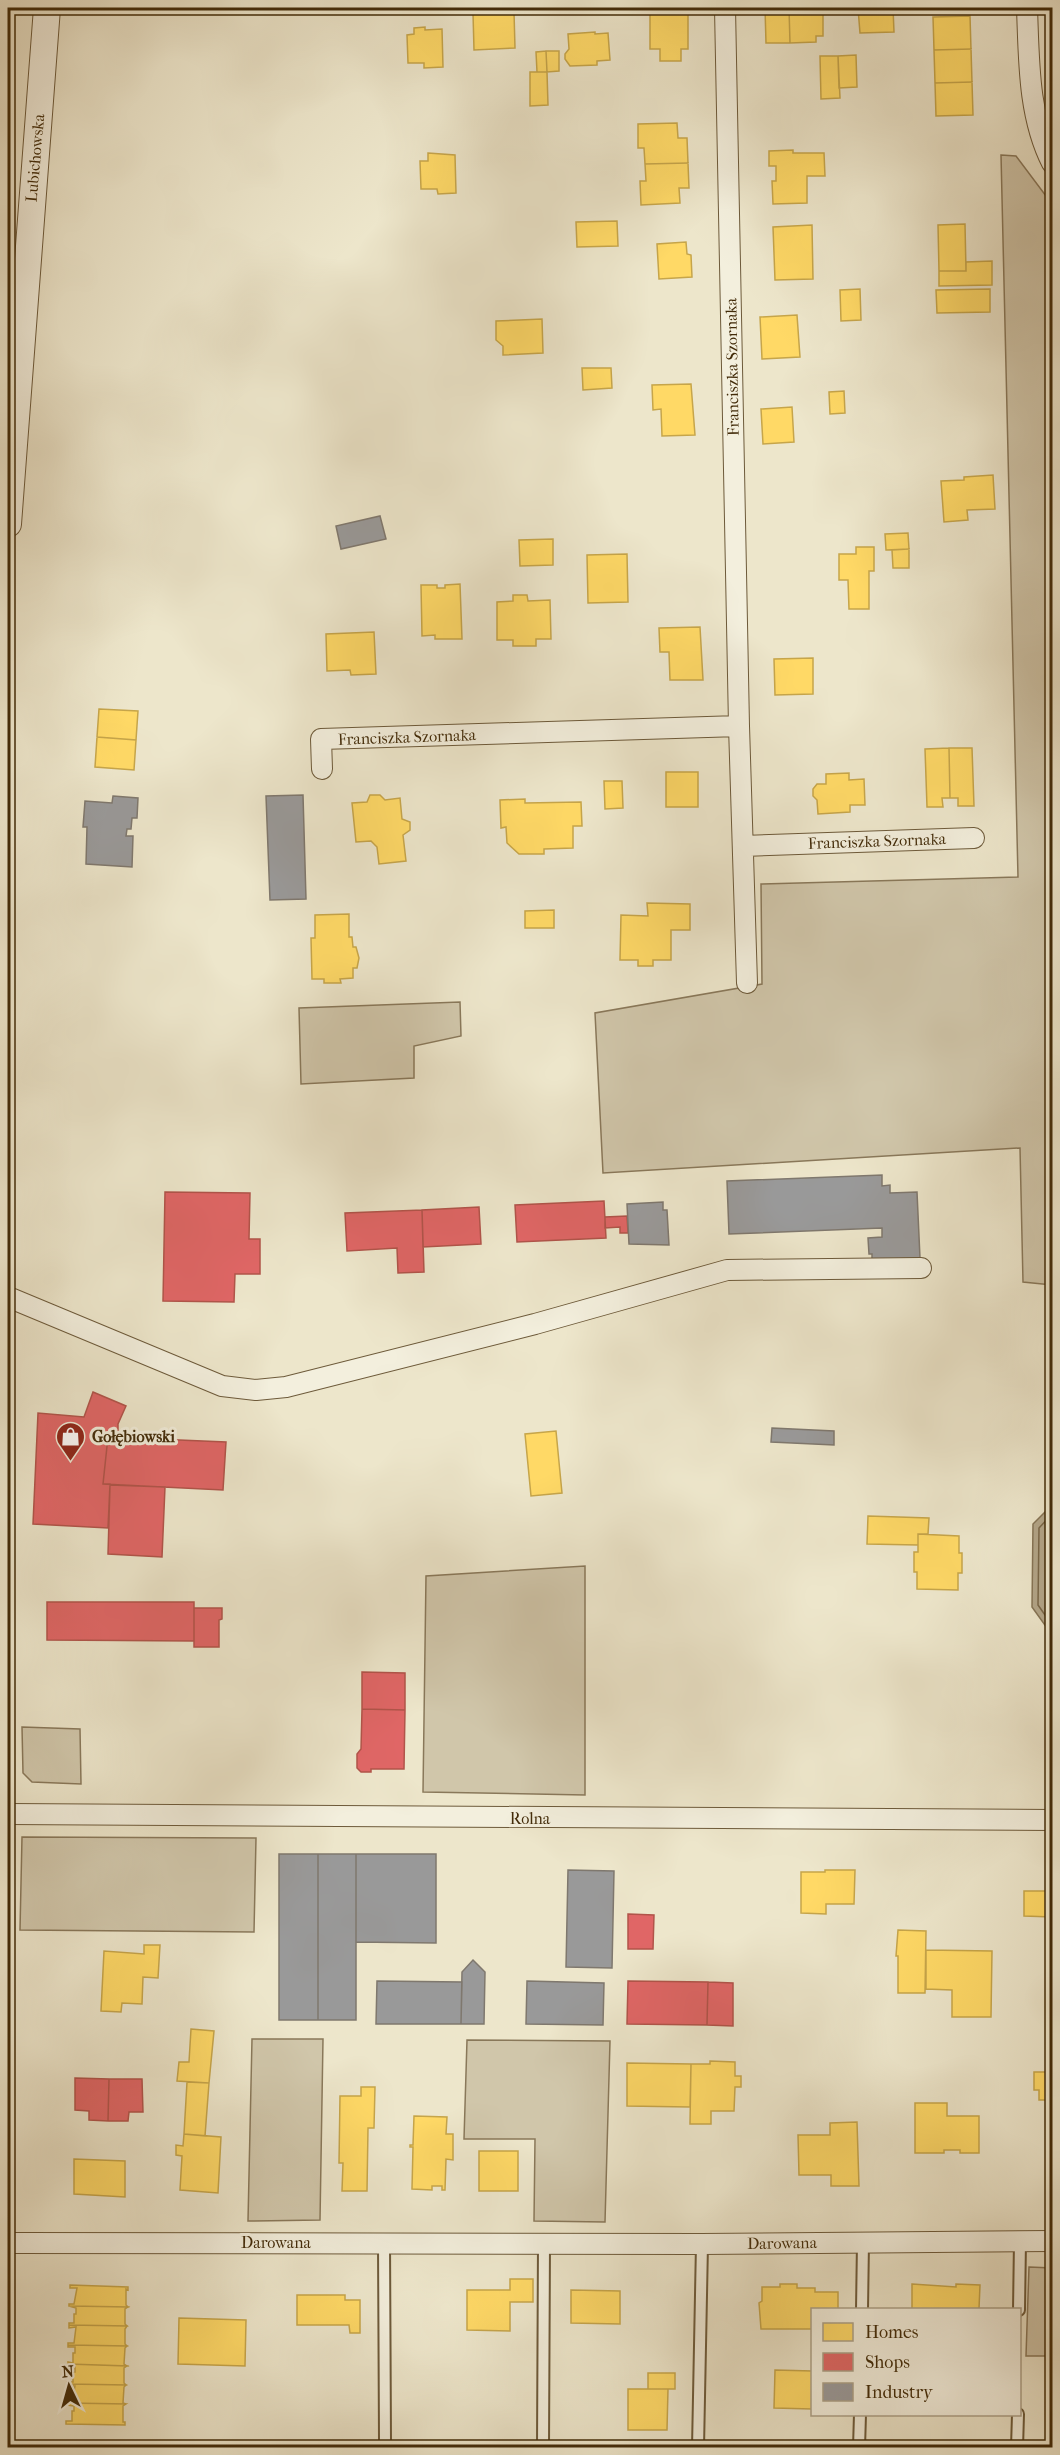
<svg xmlns="http://www.w3.org/2000/svg" width="1060" height="2455" font-family="'IM FELL French Canon',serif">
<rect width="100%" height="100%" fill="#ede6cb"/>
<filter id="stains"><feTurbulence type="fractalNoise" baseFrequency=".00333" numOctaves="4"/><feColorMatrix values="0 0 0 0 .2 0 0 0 0 .09 0 0 0 0 .02 0 0 0 .5 -.17"/></filter>
<radialGradient id="worn" r=".72"><stop offset=".6" stop-color="#630" stop-opacity="0"/><stop offset="1" stop-color="#630" stop-opacity=".3"/></radialGradient>
<path fill="#d0c6aa" stroke="#89785a" stroke-width="1.5" d="M1001 155 1016 156 1052 204V1285L1023 1282 1020 1148 603 1173 595 1013 762 984 761 884 1018 877Z
M460 1002 461 1036 414 1046V1078L301 1084 299 1008Z
M585 1566V1795L423 1792 426 1576Z
M22 1727 80 1729 81 1784 32 1782 23 1773Z
M22 1837 256 1838 254 1932 20 1930Z
M252 2039H323L320 2220 248 2221Z
M467 2040 610 2041 605 2222 534 2221 535 2139H464Z
M1029 2267 1052 2268V2356H1026Z
M877 2443H996L997 2447 877 2448Z"/>
<path fill="#b3a689" stroke="#867556" stroke-width="1.5" d="M1050 1507H1052V1635L1032 1607 1033 1524Z"/>
<path fill="#ffd966" stroke="#c6a54a" stroke-width="1.5" d="M650 8H688V49H681V61H660V49H650Z
M765 8H789L790 43H766Z
M789 8H823V36H816V42L790 43Z
M858 8H893L894 32 860 33Z
M514 12 515 48 474 50 473 13Z
M970 16 971 49 934 50 933 17Z
M425 27V30L442 29 443 67 424 68V63H408L407 35 414 34V28Z
M595 32V34L608 33 610 60 597 61V65L570 66 565 59V54L569 49 568 34Z
M971 49 972 82 935 83 934 50Z
M546 51H559V71L547 72Z
M546 51 547 72H537L536 52Z
M856 55 857 87 839 88 838 56Z
M820 56H838L840 98 821 99Z
M530 72H547L548 105 530 106Z
M972 82 973 115 936 116 935 83Z
M677 123 678 138H687L688 163 645 164 644 148H638V124Z
M793 150V153H824L825 176H807V203L773 204 772 181H776V166H769V151Z
M428 153 455 155 456 193 438 194 437 189H421L420 161H428Z
M688 163 689 188H679L680 203 641 205 640 181H646L645 164Z
M617 221 618 246 577 247 576 222Z
M965 224 966 271H939L938 225Z
M812 225 813 279 775 280 773 227Z
M686 242 687 254 691 255 692 277 659 279 657 244Z
M992 261V285L939 286V271H966V262Z
M860 289 861 320 841 321 840 290Z
M990 289V312L937 313 936 290Z
M797 315 800 357 762 359 760 317Z
M542 319 543 353 503 355V346L496 340V321Z
M582 368H611L612 388 583 390Z
M691 384 695 435 662 436 661 409 653 410 652 385Z
M844 391 845 413 830 414 829 392Z
M792 407 794 442 763 444 761 409Z
M993 475 995 509 967 510 968 520 944 522 941 481 964 480V477Z
M908 533 909 549 886 550 885 534Z
M553 539V565L520 566 519 540Z
M856 547H874V571H869V609H849L848 580H839V554H856Z
M909 549V568H893L892 550Z
M627 554 628 602 588 603 587 555Z
M460 584 462 639H435V635L422 636 421 585H437V588H445V585Z
M513 595H527L528 601 550 600 551 639H536V646H513V640H497V602L513 601Z
M700 627 703 680H670L669 652H660L659 628Z
M374 632 376 674 351 675 350 670 327 671 326 634Z
M813 658V694L775 695 774 659Z
M99 709 138 711 136 740 97 737Z
M97 737 136 740 134 770 95 767Z
M949 748H972L974 806H958V798H950Z
M949 748 950 798H942L943 807H927L925 749Z
M666 772H698V807H666Z
M849 773V780L864 779 865 805H850V812L818 814 817 800 813 796V789L817 784H826V774Z
M604 781H622L623 808 605 809Z
M370 795H380L385 800 400 798 402 819 410 822V830L403 835 406 861 379 864 377 847 371 841 356 842 352 803 367 802Z
M525 799V803L581 802 582 826H573V848L544 849V854H519L507 843 506 827 501 828 500 800Z
M647 903 690 904V930H671V960H653V966H638V960H620L621 915 648 916Z
M554 910V928H525V911Z
M349 914V937H352L353 947H356L359 958 357 968H353V978L340 979 341 983H324V979H312L311 938H315V915Z
M556 1431 562 1493 531 1496 525 1434Z
M868 1516 929 1518 928 1534H918V1545L867 1544Z
M918 1534 959 1536V1553H962V1573H958V1590L917 1589V1572H914V1552H918Z
M825 1870H855L854 1904H826V1914L801 1913V1872H825Z
M1024 1891H1049V1909H1052V1917L1024 1916Z
M898 1930 926 1931 925 1993H898V1956H896Z
M144 1945H160L158 1978 143 1977 142 2004 122 2003 121 2012 101 2011 104 1951 144 1954Z
M926 1950 992 1951 991 2017H952V1990L926 1989Z
M191 2029 214 2031 209 2083 177 2081 179 2062H189Z
M710 2061 735 2062V2076H741V2087H735L734 2111H711V2124H690L691 2064H710Z
M627 2063 691 2064 690 2107 627 2106Z
M1034 2072H1052V2100H1039V2090H1034Z
M187 2082 209 2083 205 2136 184 2134Z
M361 2087H375L374 2128H368L367 2191H342L343 2163H339L340 2096H361Z
M915 2103H947V2116H979V2153H960V2150H944V2153H915Z
M414 2116 447 2117 446 2134H453V2160L446 2159 445 2190H442V2186H432V2190L412 2189 413 2147H410V2145H413Z
M857 2122 859 2186H831V2175H799L798 2135H830V2123Z
M184 2134 221 2137 218 2193 180 2190 182 2156 176 2155V2145L183 2146Z
M479 2151H518V2191H479Z
M74 2159 125 2161V2197L74 2194Z
M510 2279H533V2302H510V2331L467 2330V2290H510Z
M780 2284H797V2288H815V2292H838V2310H812V2329H761L759 2303 762 2301V2287H780Z
M912 2284 956 2287V2284L980 2285 979 2309 912 2310Z
M70 2285 128 2287V2290L126 2289V2305L128 2307 69 2306V2304H74L77 2288H70Z
M571 2290 620 2291V2324L571 2323Z
M297 2295H345V2300H360V2333H350L349 2325H297Z
M69 2306 128 2307 125 2309V2324L127 2326 69 2325V2323H74V2314H76V2308Z
M179 2318 246 2320 245 2366 178 2364Z
M69 2325 127 2326 125 2329V2344L127 2346 68 2345V2343H74L76 2327 69 2328Z
M68 2345 127 2346 125 2348 124 2364 127 2366 68 2364V2362L73 2363V2353H75V2347H68Z
M68 2364 127 2366 124 2368V2383L126 2385 67 2384V2382H73V2372H75V2367L68 2366Z
M775 2370 812 2371V2409L774 2408Z
M648 2373H675V2389H648Z
M67 2384 126 2385 124 2387 123 2403 126 2404 67 2403 72 2401V2391L74 2392 75 2386H67Z
M628 2389H668L667 2430H628Z
M67 2403 126 2404 123 2406V2422H125V2425L66 2424V2421H72V2411H74V2406L67 2405Z"/>
<path fill="#e06666" stroke="#b1544a" stroke-width="1.5" d="M165 1192 250 1193 249 1239H260V1274H235L234 1302 163 1301Z
M604 1201 606 1238 517 1242 515 1205Z
M479 1207 481 1244 423 1247 422 1210Z
M422 1210 424 1272 398 1273 397 1248 347 1251 345 1213Z
M627 1216 628 1233H620V1227L605 1228V1217Z
M93 1392 126 1406 118 1424V1437H108L103 1484H110L108 1528 33 1524 38 1413 84 1417Z
M108 1437 226 1442 223 1490 103 1484Z
M110 1485 165 1487 162 1557 108 1554Z
M47 1602H194V1641L47 1640Z
M194 1608H222V1619L219 1620V1647H194Z
M362 1672 405 1673V1710L362 1709Z
M362 1709 405 1710 404 1769H371V1772H361L357 1768V1754L361 1749Z
M628 1914 654 1915 653 1949H628Z
M628 1981 708 1982 707 2025 627 2024Z
M708 1982 733 1983V2026L707 2025Z
M75 2078 109 2079 108 2121 89 2120V2111L75 2110Z
M109 2079H142L143 2112H129L128 2121H108Z"/>
<path fill="#999" stroke="#7f786e" stroke-width="1.5" d="M380 516 386 539 341 549 336 526Z
M303 795 306 899 270 900 266 796Z
M113 796 138 798 137 818H132L131 829H127L126 836H133L132 867 86 864 87 827H83L85 801 112 803Z
M882 1175V1186L890 1185V1193L917 1192 920 1258 872 1260V1254H869L868 1238 882 1237V1228L729 1234 727 1181Z
M663 1202V1210H667L669 1245 629 1244 627 1204Z
M772 1428 834 1431V1445L771 1442Z
M279 1854H318V2020H279Z
M318 1854H356V2020H318Z
M356 1854H436V1943L356 1942Z
M568 1870 614 1871 612 1968 566 1967Z
M473 1960 485 1972 484 2024H461L462 1972Z
M377 1981 462 1982 461 2024H376Z
M527 1981 604 1983 603 2025 526 2024Z"/>
<g fill="none" stroke-linecap="round" stroke-linejoin="round">
<path stroke="#7a6849" stroke-width="1.5" d="M1052 1514 1039 1528 1038 1605 1052 1625
M1052 1524 1046 1531V1602L1052 1612"/>
<defs>
<path id="service" d="M384 2242 385 2441
M862 2310 863 2242
M1019 2310 1020 2241
M543 2448 544 2243
M698 2448 702 2244
M859 2448 860 2414
M1017 2448 1018 2414"/>
<path id="minor" d="M725 8 739 726 747 983
M1027 8C1029 59 1028 116 1052 163
M322 769 321 739 739 726
M743 846 974 838
M8 1297 222 1386 256 1390 286 1387 535 1324 727 1270 921 1268
M8 1814 1052 1820
M8 2243 702 2244 1052 2241"/>
<path id="tertiary" d="M8 524 47 8"/>
</defs>
<use href="#service" stroke="#6d5a3a" stroke-width="14"/>
<use href="#minor" stroke="#6d5a3a" stroke-width="22"/>
<use href="#tertiary" stroke="#6d5a3a" stroke-width="28"/>
<use href="#service" stroke="#f3efdd" stroke-width="10"/>
<use href="#minor" stroke="#f3efdd" stroke-width="20"/>
<use href="#tertiary" stroke="#f3efdd" stroke-width="26"/>
</g>
<defs>
<symbol id="shop-pin" viewBox="-11 -11 22 30"><path d="M0 17L-7.5 6A9.5 9.5 0 1 1 7.5 6Z" fill="#8f2418" stroke="#f3efdd"/><path d="M-5-2.5h2.3a2.7 3.5 0 0 1 5.4 0H5L5.5 6h-11ZM-1.5-2.5h3a1.5 2.3 0 0 0-3 0Z" fill="#fff"/></symbol>
</defs>
<g fill-rule="evenodd">
<use href="#shop-pin" x="54" y="1420" width="33" height="45"/>
</g>
<g text-anchor="middle" dominant-baseline="central" stroke-width="6" stroke-linejoin="round" paint-order="stroke">
<g font-size="16" fill="#422b09" stroke="#f3efdd">
<text transform="translate(35 158) rotate(-85)">Lubichowska</text>
<text transform="translate(732 367) rotate(-91)">Franciszka Szornaka</text>
<text transform="translate(407 737) rotate(-2)">Franciszka Szornaka</text>
<text transform="translate(877 841) rotate(-2)">Franciszka Szornaka</text>
<text x="530" y="1818">Rolna</text>
<text x="276" y="2242">Darowana</text>
<text transform="translate(782 2243) rotate(-1)">Darowana</text>
</g>
<g font-size="16" font-weight="bold" fill="#422b09" stroke="#f3efdd" text-anchor="start">
<text x="92" y="1436">Gołębiowski</text>
</g>
</g>
<rect width="1060" height="2455" fill="none" stroke="#ede6cb" stroke-width="30"/>
<rect x="9" y="9" width="1042" height="2437" fill="none" stroke="#422b09" stroke-width="3"/>
<rect x="15" y="15" width="1030" height="2425" fill="none" stroke="#422b09" stroke-width="1.5"/>
<rect x="811" y="2308" width="210" height="108" fill="#f3efdd" stroke="#aca188" stroke-width="1.5"/>
<rect x="823" y="2323" width="30" height="18" fill="#ffd966" stroke="#aca188" stroke-width="1.5"/>
<text x="865" y="2338" font-size="18" fill="#422b09">Homes</text>
<rect x="823" y="2353" width="30" height="18" fill="#e06666" stroke="#aca188" stroke-width="1.5"/>
<text x="865" y="2368" font-size="18" fill="#422b09">Shops</text>
<rect x="823" y="2383" width="30" height="18" fill="#999999" stroke="#aca188" stroke-width="1.5"/>
<text x="865" y="2398" font-size="18" fill="#422b09">Industry</text>
<g transform="translate(69 2386) rotate(355)" stroke="#f3efdd" stroke-width="4.5" paint-order="stroke">
<path d="M0-4.5L10 22L0 15L-10 22Z" fill="#422b09"/>
<text y="-9" font-size="16" font-weight="bold" text-anchor="middle" fill="#422b09">N</text>
</g>
<rect width="100%" height="100%" filter="url(#stains)"/>
<rect width="100%" height="100%" fill="url(#worn)"/>
</svg>
